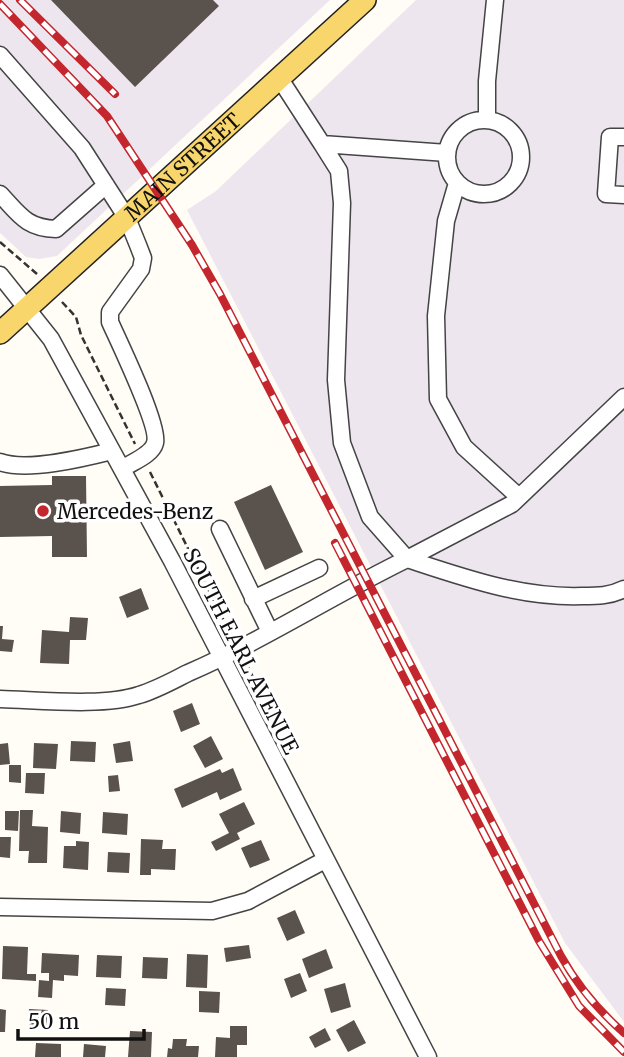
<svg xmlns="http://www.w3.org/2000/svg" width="624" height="1057" font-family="Merriweather,serif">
<rect width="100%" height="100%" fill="#fffdf5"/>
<path fill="#eee6ef" d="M0 0H330L57 256 39 259 26 257 0 233Z
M416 0H624V1022L565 943 187 210 216 191Z"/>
<path fill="#5a524d" d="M51 0H213L219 6 135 87Z
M52 476H86L87 557H52V536L0 537V486L52 485Z
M271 485 303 552 265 570 234 502Z
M141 588 149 609 127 618 119 597Z
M70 617 88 618 86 640H70L69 664 40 663 42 630 69 632Z
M0 626H3L2 639 14 640 12 652 0 651Z
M192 703 200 724 181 732 173 711Z
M211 736 223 759 205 768 193 746Z
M71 741 96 742 95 762 70 761Z
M130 741 133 761 116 763 113 744Z
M8 743 10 764 0 765V744Z
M34 743 58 744 56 769 33 768Z
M9 765H21V783L9 782Z
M233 768 242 790 220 800 217 792 182 808 174 789 220 769 222 773Z
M26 773H45L44 794 25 793Z
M118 775 120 791 109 792 108 776Z
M244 802 255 824 237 833 240 839 216 851 211 842 229 833 219 814Z
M20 810H33L32 826 48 827 47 863H28L29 851H19Z
M5 811H19L18 831 5 830Z
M61 811 81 813 80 834 60 832Z
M103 812 128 814 127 835 102 833Z
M0 837H11L10 858 0 857Z
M141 839 163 840 162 849H176L175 870 151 869V875H140Z
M261 840 270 860 250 868 241 848Z
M76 841 89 842 88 870 63 868 64 846H76Z
M108 852 130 853 129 873 107 872Z
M295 910 305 933 287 941 277 918Z
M249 945 251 958 226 962 224 948Z
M3 946 28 947 27 974H36V981L2 979Z
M326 949 333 968 309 978 302 959Z
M42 953 79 955 78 976 64 975V981L53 980 52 998 38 997 39 980 49 981V973H41Z
M187 954 208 955 207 988 186 987Z
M97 955 122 956 121 978 96 977Z
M143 957 168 958 167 979 142 978Z
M300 973 307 991 291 998 284 979Z
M345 983 351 1007 331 1013 324 989Z
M106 988 126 989 125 1006 105 1005Z
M199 991 220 992 219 1013 199 1012Z
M0 1009 6 1010 5 1032H0Z
M29 1009 48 1010 46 1026 28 1024Z
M354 1020 366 1043 348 1052 336 1030Z
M230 1026H247V1045H237V1057H215L216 1037 230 1038Z
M325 1028 331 1040 315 1048 309 1037Z
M130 1031 152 1032 151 1057H128Z
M173 1039H187L186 1046H199L198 1057H167L168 1048 172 1049Z
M36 1043 61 1044V1057H35Z
M84 1044 106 1046 105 1057H83Z"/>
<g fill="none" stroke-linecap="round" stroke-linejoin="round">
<defs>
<path id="minor" d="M0 55 82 148 127 218 138 245 143 258 141 269 110 312V322C119 342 160 427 155 443 152 455 132 462 122 469
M280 79 322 144 447 153
M487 120V81L495 0
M447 157a37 37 0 1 1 74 0a37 37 0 1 1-74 0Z
M624 137H610L606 194 624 195
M457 183 446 221 436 316 438 399 464 447 519 497
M0 194C19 214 26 228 56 229L106 185
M0 275 51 339 172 561 428 1057
M0 462C27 472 84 458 112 451
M220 529 270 632
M407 559 512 504 624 397
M407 559C465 578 521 598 582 596 598 596 610 596 624 589
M253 599 319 568
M0 699C40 700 103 707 139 695 156 690 172 681 188 673 264 640 333 595 407 559L370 517 342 443 336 380 342 203 339 171 322 144
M0 907 212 911 248 901 325 860"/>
<g id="major">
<path id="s1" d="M0 333 365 0"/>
</g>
</defs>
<use href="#minor" stroke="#444" stroke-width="19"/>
<use href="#major" stroke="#222" stroke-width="24"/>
<path stroke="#333" stroke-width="2.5" stroke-dasharray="7 3.5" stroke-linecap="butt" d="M0 242 37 274
M62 302 76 317 81 335 135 444
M150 472 231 635
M246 663 277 726"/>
<use href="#minor" stroke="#fff" stroke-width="16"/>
<use href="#major" stroke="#f9d66b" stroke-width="21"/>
<defs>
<path id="rail" d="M20 0 115 94
M0 4 107 116 192 245 220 294 561 956C577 985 599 1011 624 1033
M335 543 539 941 579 1006 624 1052"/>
</defs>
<use href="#rail" stroke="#c4262e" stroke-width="8"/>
<use href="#rail" stroke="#fff" stroke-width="5" stroke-dasharray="16" stroke-linecap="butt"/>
</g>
<circle fill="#c4262e" stroke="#fff" stroke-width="2.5" cx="43" cy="511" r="7"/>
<g text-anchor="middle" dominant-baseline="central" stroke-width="7" stroke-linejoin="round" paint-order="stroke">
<g font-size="21" fill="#111" stroke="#fff">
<text stroke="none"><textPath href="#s1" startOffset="247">MAIN STREET</textPath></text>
<text transform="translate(241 651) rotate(63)">SOUTH EARL AVENUE</text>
</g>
<g font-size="21" fill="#111" stroke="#fff" text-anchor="start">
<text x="57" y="511">Mercedes-Benz</text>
</g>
</g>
<path d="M18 1029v10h126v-10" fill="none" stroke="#111111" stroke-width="3.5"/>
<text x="28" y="1029" font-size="21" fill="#111111" stroke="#ffffff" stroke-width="5" paint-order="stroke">50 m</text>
</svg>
